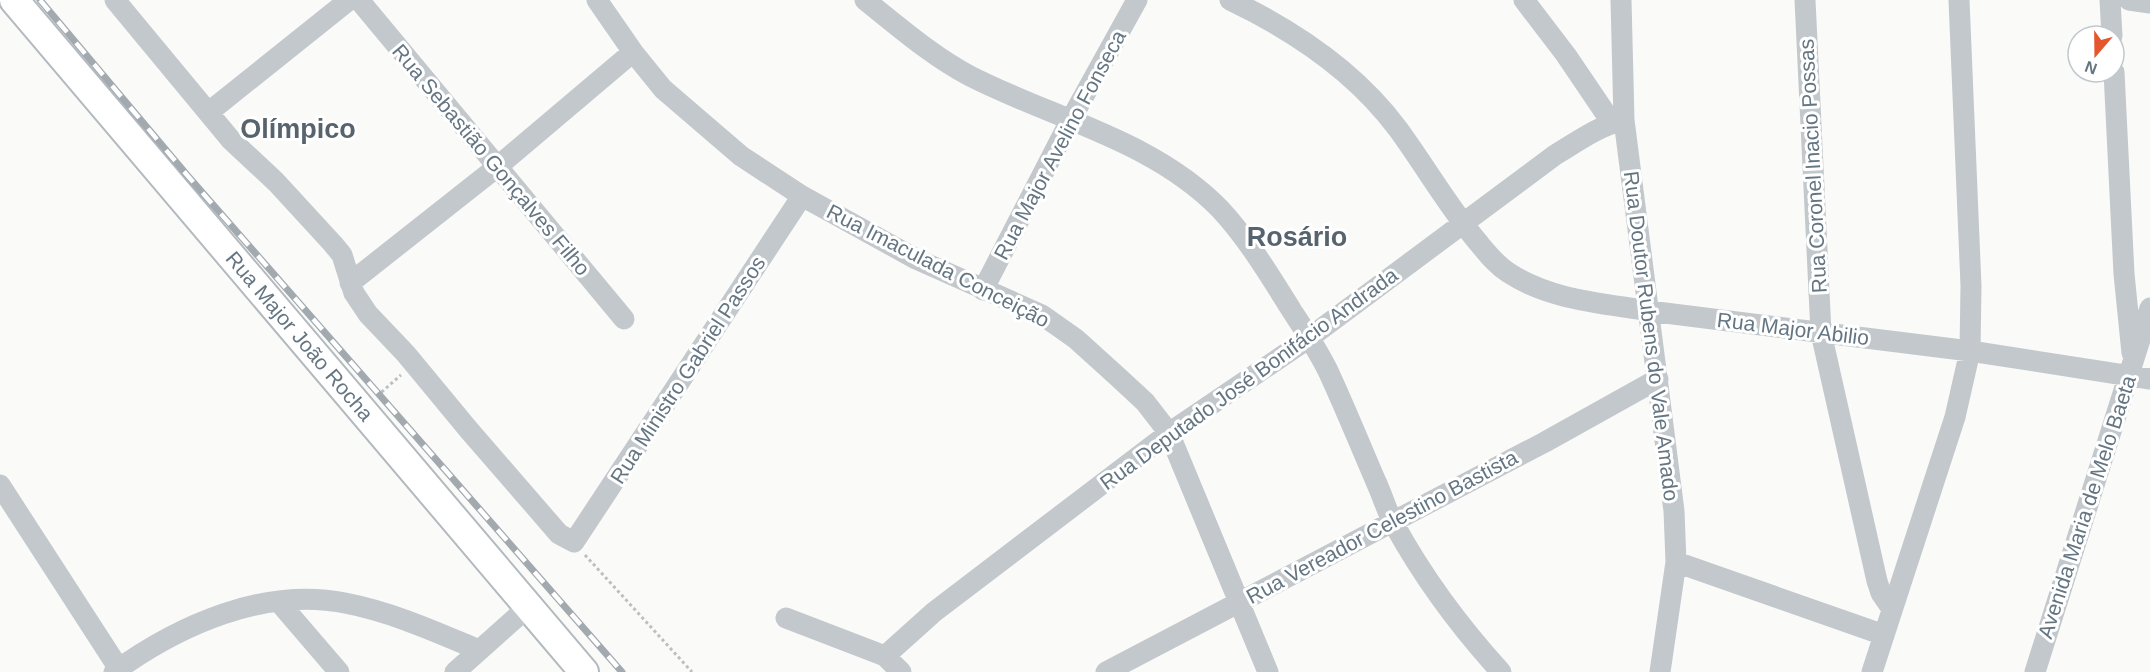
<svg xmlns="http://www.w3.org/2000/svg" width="2150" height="672" font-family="Helvetica,sans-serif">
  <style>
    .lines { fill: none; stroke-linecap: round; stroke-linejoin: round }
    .secondary-casing { stroke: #b3babf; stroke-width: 32 }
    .path { stroke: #bbbfc2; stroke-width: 3; stroke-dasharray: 3 3; stroke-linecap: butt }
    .street { stroke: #c3c8cc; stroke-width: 21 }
    .secondary { stroke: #fff; stroke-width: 28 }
    .rail-casing { stroke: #a2aab0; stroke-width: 7 }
    .rail { stroke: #fff; stroke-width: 4.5; stroke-dasharray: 14; stroke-linecap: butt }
    .labels { text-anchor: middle; stroke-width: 6; stroke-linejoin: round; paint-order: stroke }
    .street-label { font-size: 21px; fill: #657683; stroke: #fff }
    .district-label { font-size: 27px; font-weight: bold; fill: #57646e; stroke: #fff }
  </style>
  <rect width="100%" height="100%" fill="#fafaf8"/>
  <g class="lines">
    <g class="secondary-casing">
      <g id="secondary">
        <path id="s1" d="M14,0L584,672"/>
      </g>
    </g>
    <path class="path" d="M377,396L401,375
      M585,555L692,672"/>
    <path class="street" d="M115,0L231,140L276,182L333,244L342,255L354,293L368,314L406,354L468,429L559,534L574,542L802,196
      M359,0L624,319
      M597,0L633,52L663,89L741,156L802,196L916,259L1042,315L1076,339L1118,377L1145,402L1169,433L1268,672
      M865,0C899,27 932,56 970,76C1054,119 1153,140 1220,209C1248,239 1270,276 1292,311C1305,331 1319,352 1329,373C1346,410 1361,447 1377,484C1383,497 1387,512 1394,524C1423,577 1460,627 1501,672
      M1230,0C1295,31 1355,71 1398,129C1425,166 1448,206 1477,241C1487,253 1496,265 1509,273C1550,300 1602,303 1649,311L1970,351L2150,379
      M1524,0L1566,55L1612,123
      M1621,0L1624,120L1674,511L1676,562L1660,672
      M1805,0L1821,333L1877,581L1881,593L1892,609
      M2110,0L2112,36
      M2129,0L2150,3
      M2114,72L2124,274L2132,353
      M209,112L349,0
      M350,283L497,167L633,52
      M983,290L1070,121L1137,0
      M0,485L121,672
      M1676,562L1884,635
      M278,601L339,672
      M786,618L885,656L901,672
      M885,656L934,612L1169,433L1309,338L1555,155C1577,142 1598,126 1624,120
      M114,672C179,625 264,587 345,603C392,612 436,632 479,650
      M455,672L528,607
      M1106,672L1545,442L1658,379
      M1872,672L1955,417L1970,351L1971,286L1959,0
      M2035,672L2150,308"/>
    <use href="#secondary" class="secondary"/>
    <g class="rail-casing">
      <path id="rail" d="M40,0L187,175L622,672"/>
    </g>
    <use href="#rail" class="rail"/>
  </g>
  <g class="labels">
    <g class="street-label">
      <text transform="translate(1060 145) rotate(-62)" y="7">Rua Major Avelino Fonseca</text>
      <text transform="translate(491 160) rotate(50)" y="7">Rua Sebastião Gonçalves Filho</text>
      <text transform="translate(1813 166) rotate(-93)" y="7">Rua Coronel Inacio Possas</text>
      <text transform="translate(938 266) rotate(27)" y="7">Rua Imaculada Conceição</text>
      <text transform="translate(1793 329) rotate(7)" y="7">Rua Major Abilio</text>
      <text dy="7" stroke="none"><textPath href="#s1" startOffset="441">Rua Major João Rocha</textPath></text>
      <text transform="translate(1651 336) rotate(83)" y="7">Rua Doutor Rubens do Vale Amado</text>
      <text transform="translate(688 370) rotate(-57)" y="7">Rua Ministro Gabriel Passos</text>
      <text transform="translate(1249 379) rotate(-36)" y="7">Rua Deputado José Bonifácio Andrada</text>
      <text transform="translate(2087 507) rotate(-72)" y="7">Avenida Maria de Melo Baeta</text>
      <text transform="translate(1382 527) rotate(-28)" y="7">Rua Vereador Celestino Bastista</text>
    </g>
    <g class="district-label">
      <text x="298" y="138">Olímpico</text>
      <text x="1297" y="246">Rosário</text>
    </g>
  </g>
  <g transform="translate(2096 54) rotate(200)"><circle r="28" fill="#ffffff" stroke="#c1c8cd" stroke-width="1.5"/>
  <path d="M0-4.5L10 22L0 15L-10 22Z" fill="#e4572e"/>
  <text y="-9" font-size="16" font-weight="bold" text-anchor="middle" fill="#657683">N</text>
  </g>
</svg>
